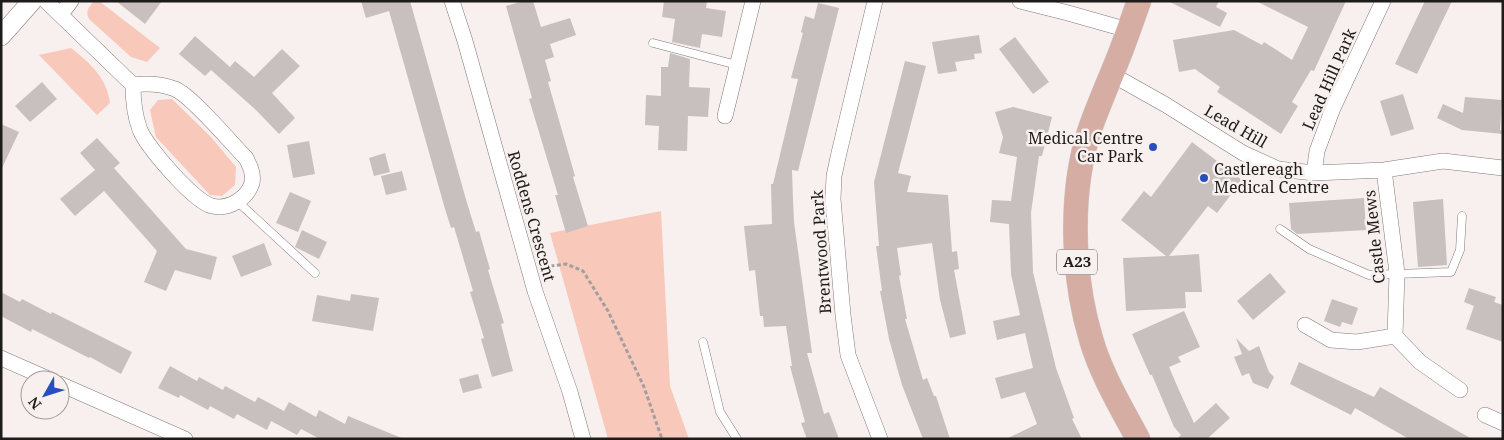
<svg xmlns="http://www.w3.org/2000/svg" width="1504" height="440" font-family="'Noto Serif',serif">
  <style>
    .green { fill: #f8c8ba }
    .building { fill: #c7c0be }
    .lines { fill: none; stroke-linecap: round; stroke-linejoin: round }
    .service-casing { stroke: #817a79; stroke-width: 9 }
    .minor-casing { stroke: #817a79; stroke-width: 16 }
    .tertiary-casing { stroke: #817a79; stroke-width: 20 }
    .primary-casing { stroke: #cecdcd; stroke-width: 25 }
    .path { stroke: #a49f9d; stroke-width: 3; stroke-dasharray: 4 2.5; stroke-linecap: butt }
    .service { stroke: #fff; stroke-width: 8 }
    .minor { stroke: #fff; stroke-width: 15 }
    .tertiary { stroke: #fff; stroke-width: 19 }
    .primary { stroke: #d6ada2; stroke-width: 24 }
    .poi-dot { fill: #284ebd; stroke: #f7f0ee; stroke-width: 2 }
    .labels { text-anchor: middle; stroke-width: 5; stroke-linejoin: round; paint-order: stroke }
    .shield { fill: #f7f0ee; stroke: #5f5c5a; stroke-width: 1 }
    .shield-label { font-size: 15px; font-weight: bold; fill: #1e1c1b }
    .street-label { font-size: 16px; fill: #1e1c1b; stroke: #f7f0ee }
    .poi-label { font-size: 16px; fill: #1e1c1b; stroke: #f7f0ee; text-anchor: end }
  </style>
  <rect width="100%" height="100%" fill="#f7f0ee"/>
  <path class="green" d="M94,1H99L160,48L147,62L131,57L89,19C85,11 89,7 94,1Z
    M71,48C90,63 107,78 110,103L97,115L39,55Z
    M172,99L211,137L236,167L235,185L222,196L210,195L156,137L150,110L158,100Z
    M661,211L670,386L689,439H608L550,233Z"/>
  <path class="building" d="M116,1H162L145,24Z
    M361,1H410L467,203L476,232L479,231L490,269L488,270L504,323L501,324L513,371L492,377L481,339L484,338L470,292L473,291L454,227L451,228L445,209L389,11L366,18Z
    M523,1H533L541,27L570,18L576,35L550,44L554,57L545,60L551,81L548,82L575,176L573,177L588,226L566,233L555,195H558L529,99L532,98L506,6Z
    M664,1H707L706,8L726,11L722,37L702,34L700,48L672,42L675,19L662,17Z
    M1168,1H1219L1216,7L1227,13L1220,27Z
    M1256,1H1346L1314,71L1311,70L1292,102L1298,106L1281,134L1217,92L1220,87L1195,69L1179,72L1173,40L1234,30L1262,45L1264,42L1292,60L1308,27Z
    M1425,1H1452L1417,74L1395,64Z
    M818,3L839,8L798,171L792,170L793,200L794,222L812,353H807L824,414L829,412L839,439H807L801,423L805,422L790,366H792L786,326L764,327L763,316H760L755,270L749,271L744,226L772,224L771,184H773L798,79L791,78L803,33L801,32L805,16L814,19Z
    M979,35L982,53L974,54L975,59L955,62L957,71L938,74L932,42Z
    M195,36L230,67L235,61L254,77L282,49L300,66L272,93L295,118L279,134L256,110L211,70L205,76L179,54Z
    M1015,37L1049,82L1033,94L999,49Z
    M670,53L690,59L689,87L710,88L708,117L688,116L687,151L658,150L659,126L645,125L646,95L661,96V67H668Z
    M905,61L926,66L898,173L911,176L907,192L948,195L952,252L957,251L959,269L954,270L966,334L950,338L940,300L932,243L897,248L901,275L899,276L907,319H905L923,380L927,378L934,396H936L950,439H923L902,385L889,339L880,291H882L876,246H879L874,182Z
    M42,82L57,99L30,122L15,106Z
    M1403,94L1414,129L1391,136L1380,101Z
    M1465,97L1502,100L1500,130L1503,131V134L1462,130L1437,118L1443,104L1463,113Z
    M1013,107L1052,117L1042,156H1039L1031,213L1033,272L1056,368L1074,418L1072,419L1082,439H1006L1037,424L1025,392L1001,399L995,378L1033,368L1025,333L997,340L993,321L1020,315L1011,274L1009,224L990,222L992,200L1011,201L1017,157L999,153L1003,137L995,112Z
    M1,124L19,132L1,170Z
    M97,138L120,163L114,168L186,249L217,257L211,280L175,270L166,291L144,282L157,251L104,191L75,216L60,199L95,170L80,153Z
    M309,141L315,174L293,178L287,145Z
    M1192,142L1242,180L1217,213L1208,206L1169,256L1199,254L1202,292H1185L1186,308L1126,311L1123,258L1166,256L1121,220L1144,191L1151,197Z
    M385,153L390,172L374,176L369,158Z
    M402,171L407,190L386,195L381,176Z
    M290,192L311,201L298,232L276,223Z
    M1364,198L1366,230L1297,234L1291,229L1289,203Z
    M1443,199L1447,265L1418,267L1413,202Z
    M302,230L327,242L319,259L295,247Z
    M264,243L272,265L241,277L232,256Z
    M1270,273L1286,292L1253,320L1237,301Z
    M1469,288L1496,297L1494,302L1503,305V342L1466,329L1474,306L1464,302Z
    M1,292L20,302L22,299L51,314L52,312L132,352L121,374L90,357L89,358L32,329L31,332L1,316Z
    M351,294L379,298L373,331L312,321L317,295L350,301Z
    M1332,299L1358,308L1352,325L1342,322L1340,327L1324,321Z
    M1184,311L1200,347L1178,357L1181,362L1169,367L1178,388L1194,423L1216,403L1230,418L1207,439H1177L1181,435L1174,427L1152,375H1150L1132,334Z
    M1236,338L1249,351L1259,346L1269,372L1274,377L1268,389L1253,383L1249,373L1242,376L1234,357L1242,354Z
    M1299,362L1374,397L1380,387L1472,439H1409L1355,408L1351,415L1290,384Z
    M170,366L197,381L199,377L223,390L225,386L255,402L258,397L284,411L289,402L316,417L319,410L345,424L348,416L404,439H320L301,429L297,435L271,421L267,430L237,414L234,419L210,406L208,410L180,395L179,398L158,388Z
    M478,374L482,388L463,393L459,379Z"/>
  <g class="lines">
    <g class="service-casing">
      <path id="service" d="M653,43L737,65
        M238,202L315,273
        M1280,229L1309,249L1369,275L1451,272L1460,250L1462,216
        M703,342L720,412L737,439"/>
    </g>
    <g class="minor-casing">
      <path id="minor" d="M46,1L133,85C133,101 134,114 140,130C147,147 194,202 212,206C228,210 247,199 252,183C254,174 250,166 246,158C231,143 192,96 175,89C161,84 148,83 133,85
        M452,1L465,41L535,291L570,392L583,439
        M875,1L839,153L834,176L833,199L843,315L848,355L880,439
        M1020,1L1068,13L1128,30
        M61,14L71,1
        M1111,74L1166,105L1243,153L1278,169L1314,173L1384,170L1443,161L1503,168
        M725,116L753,1
        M1384,170L1397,273L1395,336L1420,362L1460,390
        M1314,173L1317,151L1333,108L1383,1
        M1305,325L1331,340L1357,342L1395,336
        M1,358L51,380
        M60,384L185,439
        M1485,415L1503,423"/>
    </g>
    <g class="tertiary-casing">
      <path id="tertiary" d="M1,36L32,1"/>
    </g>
    <g class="primary-casing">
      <path id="primary" d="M1138,439C1121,407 1101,374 1091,339C1072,276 1069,192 1090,129C1099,103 1111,77 1121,51C1127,35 1133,18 1139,1"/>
    </g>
    <path class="path" d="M544,267L566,264L583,271L608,311L644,387L662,439"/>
    <use href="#service" class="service"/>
    <use href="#minor" class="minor"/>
    <use href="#tertiary" class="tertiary"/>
    <use href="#primary" class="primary"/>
  </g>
  <g class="poi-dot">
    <circle cx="1153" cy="147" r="5"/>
    <circle cx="1204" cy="178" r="5"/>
  </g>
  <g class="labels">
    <rect class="shield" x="1057" y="249.5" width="40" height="25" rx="4"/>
    <g class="shield-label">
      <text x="1077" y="267">A23</text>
    </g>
    <g class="street-label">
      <text transform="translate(1329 79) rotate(-66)" y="6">Lead Hill Park</text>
      <text transform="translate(1236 126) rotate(30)" y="6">Lead Hill</text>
      <text transform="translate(532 216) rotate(74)" y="6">Roddens Crescent</text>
      <text transform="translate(1374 237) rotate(-96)" y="6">Castle Mews</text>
      <text transform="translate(821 252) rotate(-94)" y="6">Brentwood Park</text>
    </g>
    <g class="poi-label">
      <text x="1143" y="144">Medical Centre<tspan x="1143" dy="18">Car Park</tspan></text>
      <text x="1214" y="175" text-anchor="start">Castlereagh<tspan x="1214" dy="18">Medical Centre</tspan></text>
    </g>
  </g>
  <rect width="1504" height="440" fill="none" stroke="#1e1c1b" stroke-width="5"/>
  <g transform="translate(45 395) rotate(231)"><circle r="24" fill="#f7f0ee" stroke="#a09b9a"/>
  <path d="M0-4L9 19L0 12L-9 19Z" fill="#284ebd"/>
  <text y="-8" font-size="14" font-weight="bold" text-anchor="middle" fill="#1e1c1b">N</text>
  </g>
</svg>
